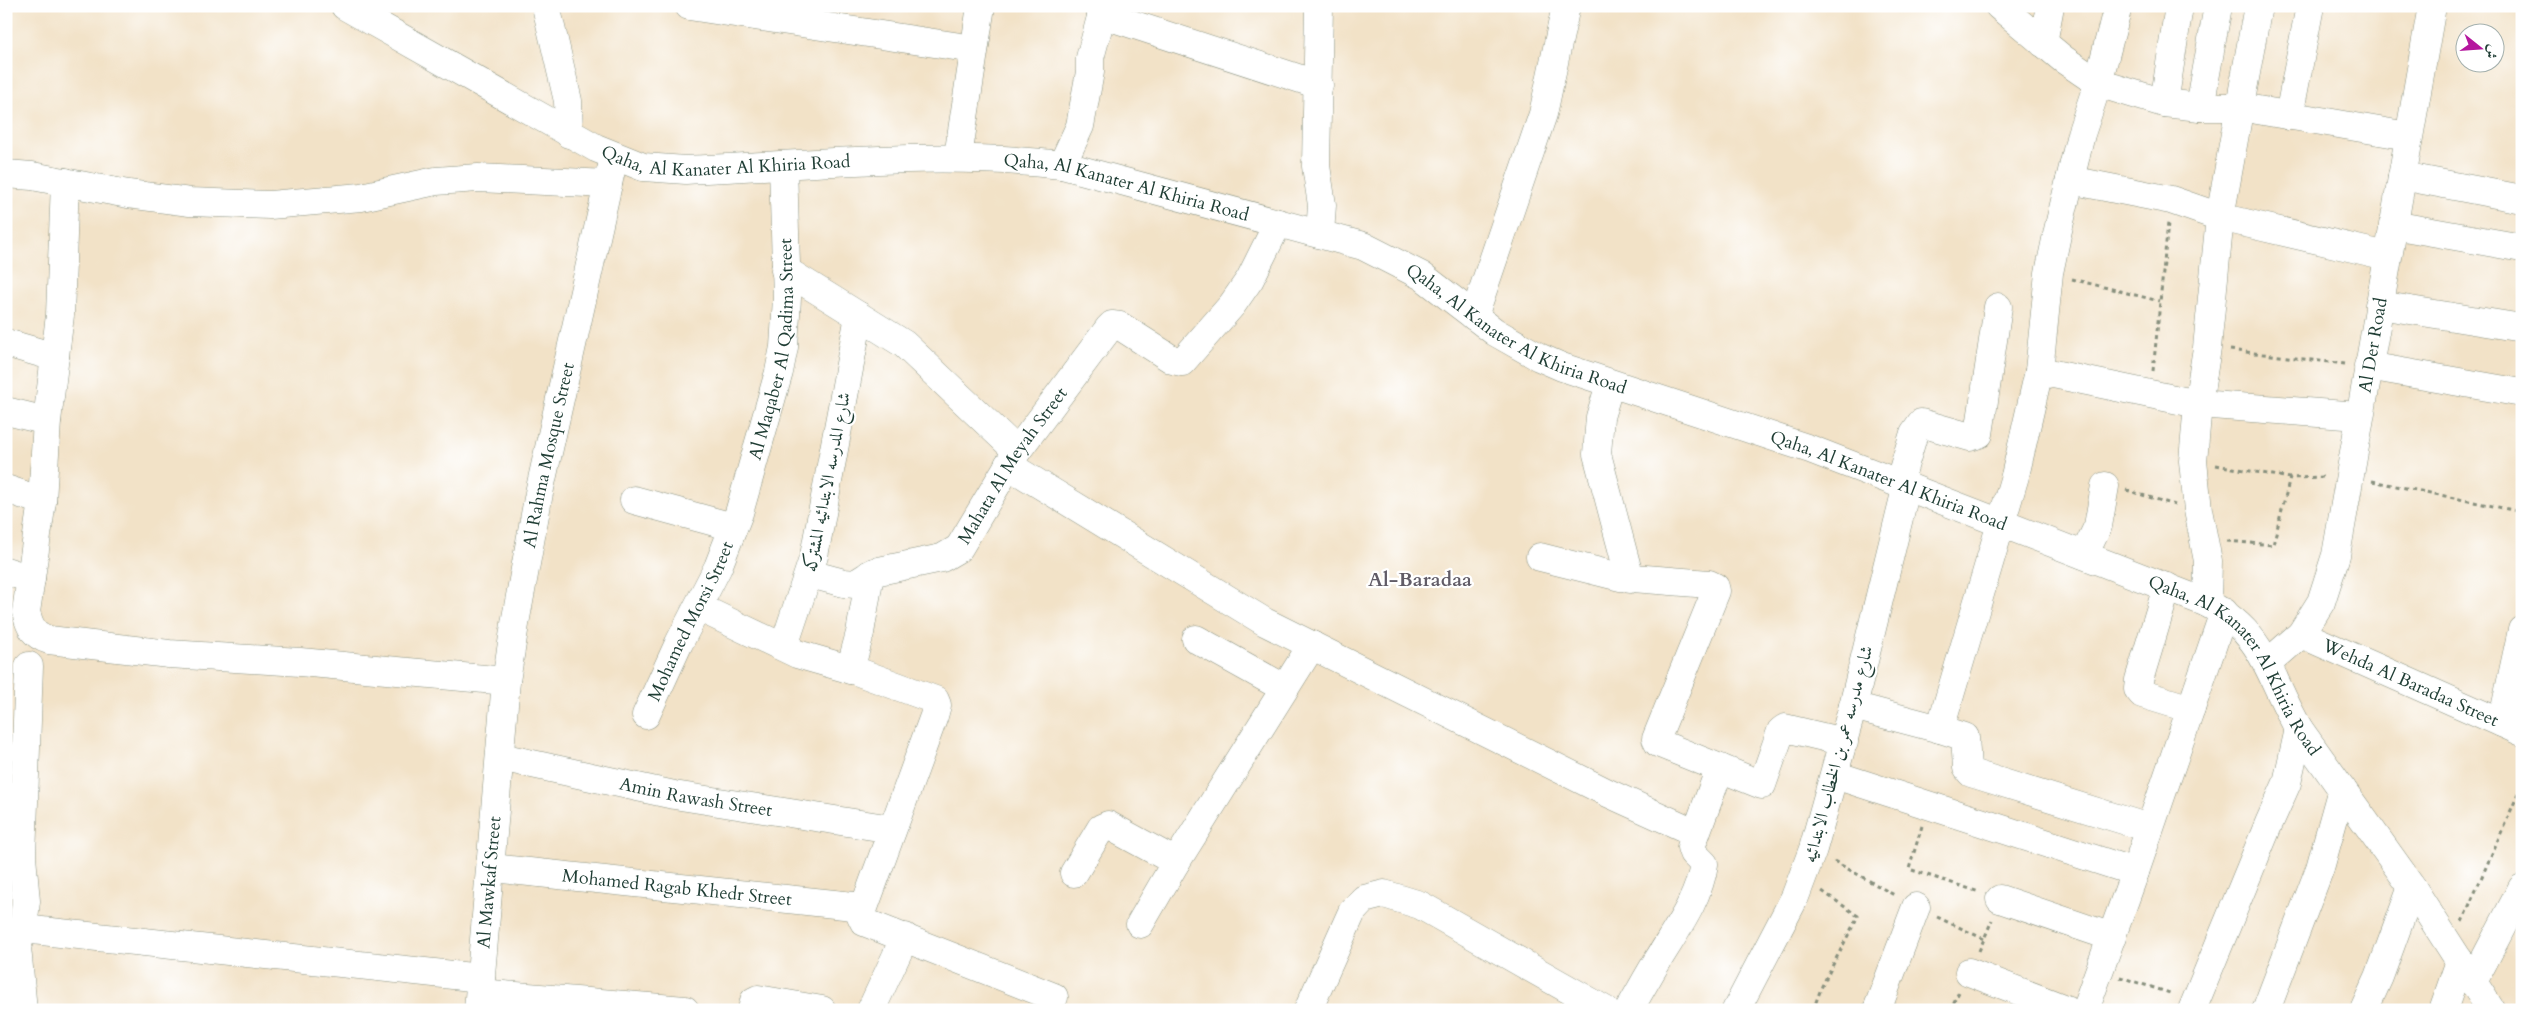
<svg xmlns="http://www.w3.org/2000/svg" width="2528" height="1016" font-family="Cardo,Amiri,serif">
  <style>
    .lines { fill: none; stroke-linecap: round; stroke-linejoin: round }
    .minor-casing { stroke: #88907e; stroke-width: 29 }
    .path { stroke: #88907e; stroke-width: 3; stroke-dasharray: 4 4; stroke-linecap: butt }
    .minor { stroke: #fff; stroke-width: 28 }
    .labels { text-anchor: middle; stroke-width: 4.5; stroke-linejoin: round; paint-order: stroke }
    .street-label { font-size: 18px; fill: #1f3d34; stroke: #fff }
    .quarter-label { font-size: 20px; font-weight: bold; fill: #615c67; stroke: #fff }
  </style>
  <rect width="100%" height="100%" fill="#fff"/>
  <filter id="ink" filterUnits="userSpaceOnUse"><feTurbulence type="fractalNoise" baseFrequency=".02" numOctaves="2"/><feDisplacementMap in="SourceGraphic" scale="10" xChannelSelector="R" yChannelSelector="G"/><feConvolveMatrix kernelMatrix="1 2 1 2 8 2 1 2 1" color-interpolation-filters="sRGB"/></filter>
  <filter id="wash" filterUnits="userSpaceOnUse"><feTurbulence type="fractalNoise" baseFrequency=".0096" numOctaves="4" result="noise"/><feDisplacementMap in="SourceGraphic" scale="20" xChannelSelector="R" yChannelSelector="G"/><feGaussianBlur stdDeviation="1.12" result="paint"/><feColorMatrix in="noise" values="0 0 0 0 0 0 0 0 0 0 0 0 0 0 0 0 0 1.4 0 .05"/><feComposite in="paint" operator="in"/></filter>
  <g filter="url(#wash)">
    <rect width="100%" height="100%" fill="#f2e2c7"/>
  </g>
  <g filter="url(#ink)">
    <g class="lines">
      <g class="minor-casing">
        <g id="minor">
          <path id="s1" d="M345,6L596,148L643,167L686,170C811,165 937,150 1062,165L1363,246L1422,276L1495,332L1539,357L1562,367L1810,449L2207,603C2268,636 2267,675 2299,729L2412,887L2491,1010"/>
          <path d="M546,6L568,101L569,134"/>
          <path d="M689,6L974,49"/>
          <path d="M1319,6L1316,166L1322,205L1320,234"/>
          <path d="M1999,6L2063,59L2098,83L2164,103L2200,107H2240L2408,136"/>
          <path d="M1101,14L1319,85"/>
          <path d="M2043,43L2050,6"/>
          <path d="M2164,103L2179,6"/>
          <path d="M2200,107L2218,6"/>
          <path d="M2289,116L2310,6"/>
          <path d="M958,157L981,6"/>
          <path d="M1062,165L1080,126L1090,72V58L1104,6"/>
          <path d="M6,174L32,176L128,194L190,202L270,205L361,197L436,181L478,178L608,184"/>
          <path d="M2402,176L2522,199"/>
          <path d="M2070,180L2171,200L2220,217L2387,256"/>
          <path d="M65,182L60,315L47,421L42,501L26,612C30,628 34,635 49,640L169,654L300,662L506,681"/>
          <path d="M2393,225L2522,248"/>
          <path d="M785,270L904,344L1017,451"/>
          <path d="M2379,305L2522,328"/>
          <path d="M1474,316L1543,114L1566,6"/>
          <path d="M6,343L55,357"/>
          <path d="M2368,366L2522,393"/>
          <path d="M2039,371L2198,404L2359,416"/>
          <path d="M1610,384L1600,417L1597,454L1630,579"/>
          <path d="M6,411L47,421"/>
          <path d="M1008,465L1265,622L1608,793L1696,833"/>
          <path d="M1899,483L1914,433L1921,423L1970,437L1979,434L1998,307"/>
          <path d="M6,489L42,501"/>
          <path d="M634,500L733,527"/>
          <path d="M2084,555L2098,526L2105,486"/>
          <path d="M1540,557L1620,577L1709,584L1715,587L1716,591L1656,739L1658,743L1762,785L1781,731L1785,728L1844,742"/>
          <path d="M6,571L31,579"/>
          <path id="s2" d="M810,574L844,583L855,584L874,572L942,558L959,548L1017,451L1109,328L1112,325L1120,326L1173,360L1182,362L1232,305L1250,279L1278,223"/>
          <path d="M2167,587L2139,680L2138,689L2142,694L2191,709"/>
          <path d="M2207,603L2208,561L2198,510L2193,461L2198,404L2207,348L2220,217L2258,6"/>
          <path d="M698,607L797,654L856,671L935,700L937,705L934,716L861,916L864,922L1054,997"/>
          <path id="s3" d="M2301,634L2522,732"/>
          <path d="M1196,639L1284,688"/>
          <path d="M784,646L814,556L859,316"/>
          <path id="s4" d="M2268,663L2301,634L2321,602L2336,555L2432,6"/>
          <path d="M850,670L860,633L870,574"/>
          <path d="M1853,706L1940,729L2015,476L2039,371L2049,273L2058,230L2081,134L2098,83L2118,6"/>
          <path id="s5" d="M646,715L679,643L718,567L739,513L779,372L784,347L787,298L783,166"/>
          <path d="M2502,723L2522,630"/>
          <path d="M1940,729L1965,737L1967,768L1971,773L2149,828"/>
          <path id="s6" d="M500,757L674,795L892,829"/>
          <path d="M1835,775L2135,872"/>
          <path id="s7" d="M492,868L863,907"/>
          <path d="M1074,873L1101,828L1108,825L1176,862"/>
          <path d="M2000,899L2112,937"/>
          <path d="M1140,924L1176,862L1312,645"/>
          <path d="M23,929L481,978"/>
          <path d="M1969,972L2068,1010"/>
          <path d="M2473,982L2522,888"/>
          <path d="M480,993L685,1010"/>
          <path d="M23,1010L17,947L23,929L26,901L22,857L29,666"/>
          <path id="s8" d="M478,1010L506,681L516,618L539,493L614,157"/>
          <path d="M752,1010L754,1001L758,999L822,1010"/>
          <path d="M871,1010L905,937"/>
          <path d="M1308,1010L1352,912L1364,899L1384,894L1420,905L1605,1010"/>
          <path d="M1629,1010C1639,993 1648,976 1658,960C1676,930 1699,899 1704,864L1693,853L1691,847L1720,768"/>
          <path d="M1736,1010L1795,897L1813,849L1853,706L1907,485"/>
          <path d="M1877,1010L1916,907"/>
          <path d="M2085,1010L2135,872L2224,612"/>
          <path d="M2192,1010L2269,823L2287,783L2299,729"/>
          <path d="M2266,1010L2320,868L2342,789"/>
          <path d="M2364,1010L2379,977L2412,887"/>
          <path d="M2443,1010L2460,961"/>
        </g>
      </g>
      <path class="path" d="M2072,279L2159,301
        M2230,350L2345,364
        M2153,371L2168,223
        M2216,465L2290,478L2326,477
        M2372,481L2522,512
        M2126,490L2175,505
        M2227,541L2273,545L2290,478
        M1922,826L1909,869L1979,892
        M1834,861L1896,896
        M1937,917L1984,939
        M2462,922L2522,785
        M1979,951L1992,920
        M2120,977L2173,994
        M1813,1010L1822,986L1858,916L1822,891
        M1950,1010L1959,992"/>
      <use href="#minor" class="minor"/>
    </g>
  </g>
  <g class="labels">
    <g class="street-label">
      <text dy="6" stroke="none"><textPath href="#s1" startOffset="421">Qaha, Al Kanater Al Khiria Road</textPath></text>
      <text dy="6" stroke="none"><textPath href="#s1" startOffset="826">Qaha, Al Kanater Al Khiria Road</textPath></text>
      <text dy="6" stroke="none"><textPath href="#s1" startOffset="1246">Qaha, Al Kanater Al Khiria Road</textPath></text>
      <text dy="6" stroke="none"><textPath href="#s4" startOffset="344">Al Der Road</textPath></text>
      <text dy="6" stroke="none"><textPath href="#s5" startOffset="391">Al Maqaber Al Qadima Street</textPath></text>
      <text dy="6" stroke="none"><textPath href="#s8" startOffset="560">Al Rahma Mosque Street</textPath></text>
      <text dy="6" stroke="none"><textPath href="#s2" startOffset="256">Mahata Al Meyah Street</textPath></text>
      <text dy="6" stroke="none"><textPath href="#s1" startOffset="1650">Qaha, Al Kanater Al Khiria Road</textPath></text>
      <text transform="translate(827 482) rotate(-79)" y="6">شارع المدرسه الابتدائيه المشتركه</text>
      <text dy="6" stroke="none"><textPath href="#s5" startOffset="104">Mohamed Morsi Street</textPath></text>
      <text dy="6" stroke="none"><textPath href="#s1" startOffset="2055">Qaha, Al Kanater Al Khiria Road</textPath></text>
      <text dy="6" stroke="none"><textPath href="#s3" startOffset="120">Wehda Al Baradaa Street</textPath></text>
      <text transform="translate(1838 754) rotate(-75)" y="6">شارع مدرسه عمر بن الخطاب الابتدائيه</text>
      <text dy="6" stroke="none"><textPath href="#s6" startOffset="200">Amin Rawash Street</textPath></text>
      <text dy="6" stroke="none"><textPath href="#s8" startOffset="128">Al Mawkaf Street</textPath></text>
      <text dy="6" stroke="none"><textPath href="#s7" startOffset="186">Mohamed Ragab Khedr Street</textPath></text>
    </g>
    <g class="quarter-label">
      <text x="1420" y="586">Al-Baradaa</text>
    </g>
  </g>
  <rect width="2528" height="1016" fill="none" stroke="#fff" stroke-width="25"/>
  <g transform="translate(2480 48) rotate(107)"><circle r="24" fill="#ffffff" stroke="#a5b1ae"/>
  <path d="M0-4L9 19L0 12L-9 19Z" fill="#b5179e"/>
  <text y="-8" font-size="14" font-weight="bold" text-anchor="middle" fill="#1f3d34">ش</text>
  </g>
</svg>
